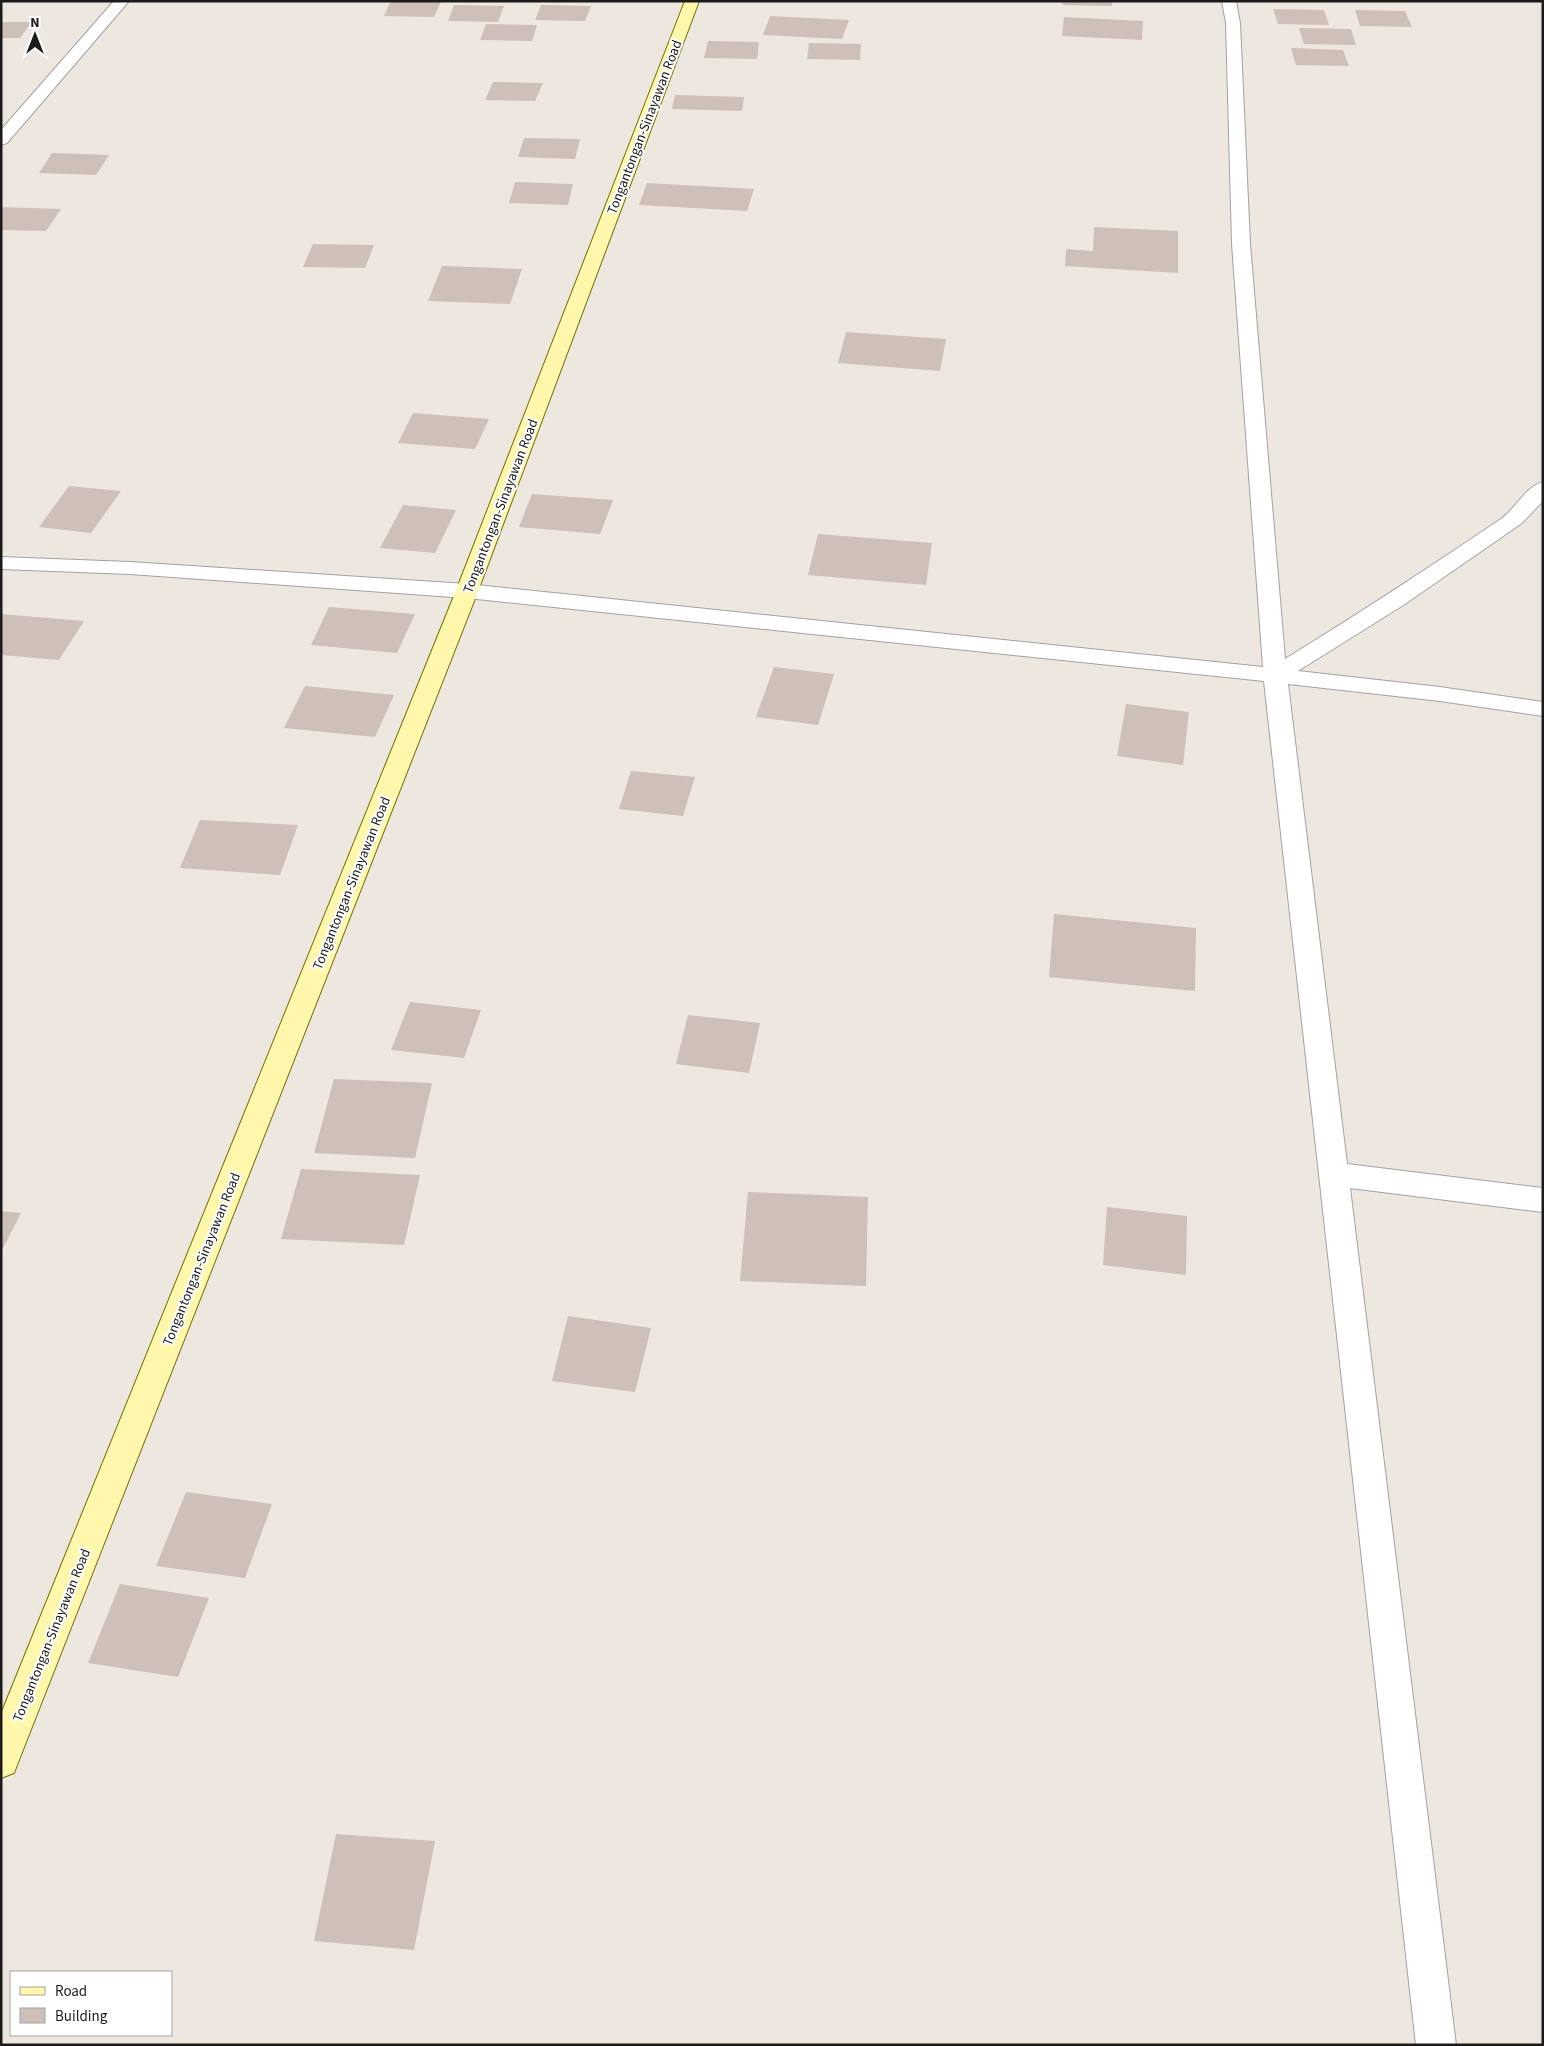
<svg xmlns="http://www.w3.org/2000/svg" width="1544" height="2046" font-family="'Source Sans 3',sans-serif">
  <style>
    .building { fill: #cebfb8 }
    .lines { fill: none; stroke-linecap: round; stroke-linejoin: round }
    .minor-casing { stroke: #a2a2a2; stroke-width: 2 }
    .secondary-casing { stroke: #747100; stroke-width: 2 }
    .minor { fill: #fff; fill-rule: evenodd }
    .secondary { fill: #fff8ac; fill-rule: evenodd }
    .labels { text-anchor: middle; stroke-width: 4; stroke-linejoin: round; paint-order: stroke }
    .street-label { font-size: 14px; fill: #1b1b1b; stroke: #fff }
  </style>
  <rect width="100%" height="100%" fill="#eee7df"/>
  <path class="building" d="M391,1H419L441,2L434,17L384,16Z
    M1062,1H1112V6L1063,5Z
    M454,5L504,6L498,22L448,21Z
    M541,5L591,6L585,21L535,20Z
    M1273,9L1324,10L1329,25L1278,24Z
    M1355,10L1405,11L1412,27L1360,26Z
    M770,16L849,20L842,39L763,35Z
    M1064,17L1143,21L1142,40L1062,36Z
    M1,22H32L20,38H1Z
    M486,24L537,25L532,41L480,40Z
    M1299,28L1351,29L1356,45L1304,44Z
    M708,41L759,42L757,59L704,58Z
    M809,43L861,44L860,60L807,59Z
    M1291,48L1343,50L1349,66L1296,65Z
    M493,82L543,83L535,101L485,100Z
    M675,95L744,97L742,111L672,109Z
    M524,138L580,139L575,159L518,157Z
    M52,153L109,155L96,175L39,173Z
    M515,182L573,184L568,205L509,203Z
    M647,183L754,189L747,211L639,205Z
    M1,207L61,209L46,231L1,230Z
    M1094,227L1178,231V273L1065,266L1066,249L1093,251Z
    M313,244L374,245L365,268L303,267Z
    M442,266L522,269L510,304L428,301Z
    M846,332L946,339L940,371L838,363Z
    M413,413L489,419L475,449L398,443Z
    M69,486L121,491L91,533L39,527Z
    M532,494L613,500L600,534L519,527Z
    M403,505L456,510L435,553L380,548Z
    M818,534L932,543L926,585L808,575Z
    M329,607L415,614L397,653L311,645Z
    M1,614L84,621L59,660L1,655Z
    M774,667L834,674L818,725L756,717Z
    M305,686L394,695L375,737L284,728Z
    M1126,704L1189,712L1183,765L1117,756Z
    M631,771L695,777L683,816L619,809Z
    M200,820L298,825L280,875L180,868Z
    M1054,914L1196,928L1195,991L1049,977Z
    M410,1002L481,1010L464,1058L391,1050Z
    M688,1015L760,1023L749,1073L676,1064Z
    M334,1079L432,1083L415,1158L314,1153Z
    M301,1169L420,1175L404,1245L281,1239Z
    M748,1192L868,1197L866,1286L740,1281Z
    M1107,1207L1187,1216L1186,1275L1103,1265Z
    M1,1211L21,1213L1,1252Z
    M568,1316L651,1328L635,1392L552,1381Z
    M186,1492L272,1504L245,1578L156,1566Z
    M120,1584L209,1598L178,1677L88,1663Z
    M336,1834L435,1841L414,1950L314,1941Z"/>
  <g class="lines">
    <g class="minor-casing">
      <path id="minor" d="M114,1H129L7,143L1,145V130Z
        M1222,1H1236L1240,23L1250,244L1285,659C1358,614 1430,567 1501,519C1515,509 1526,486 1543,482V501L1522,523L1405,604L1298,671L1440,687L1543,702V716L1440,701L1288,684L1347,1164L1543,1188V1212L1350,1188L1456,2045H1416L1264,681L467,598L130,574L1,569V557L130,562L467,584L1263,667L1232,244L1226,23Z"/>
    </g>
    <g class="secondary-casing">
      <path id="secondary" d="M685,1H699L478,591L19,1760L14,1773L1,1778V1714L456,591Z"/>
    </g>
    <use href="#minor" class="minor"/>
    <use href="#secondary" class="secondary"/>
  </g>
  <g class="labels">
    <g class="street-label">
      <text transform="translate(644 127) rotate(-69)" y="5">Tongantongan-Sinayawan Road</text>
      <text transform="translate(500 506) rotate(-69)" y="5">Tongantongan-Sinayawan Road</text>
      <text transform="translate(351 883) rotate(-68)" y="5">Tongantongan-Sinayawan Road</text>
      <text transform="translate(201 1259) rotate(-68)" y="5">Tongantongan-Sinayawan Road</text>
      <text transform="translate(51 1635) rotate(-68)" y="5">Tongantongan-Sinayawan Road</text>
    </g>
  </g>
  <rect width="1544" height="2046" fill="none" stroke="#1b1b1b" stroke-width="5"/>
  <rect x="10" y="1971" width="162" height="65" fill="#ffffff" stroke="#a4a4a4"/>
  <rect x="20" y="1987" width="25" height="8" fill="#fff8ac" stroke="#a4a4a4"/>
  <text x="55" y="1996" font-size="15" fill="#1b1b1b">Road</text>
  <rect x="20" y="2008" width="25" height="15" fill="#cebfb8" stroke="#a4a4a4"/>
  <text x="55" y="2021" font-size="15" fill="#1b1b1b">Building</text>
  <g transform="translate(35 35)" stroke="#ffffff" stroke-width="4" paint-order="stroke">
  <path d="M0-4L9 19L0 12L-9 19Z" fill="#1b1b1b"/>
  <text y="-8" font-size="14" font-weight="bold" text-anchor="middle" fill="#1b1b1b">N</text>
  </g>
</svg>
